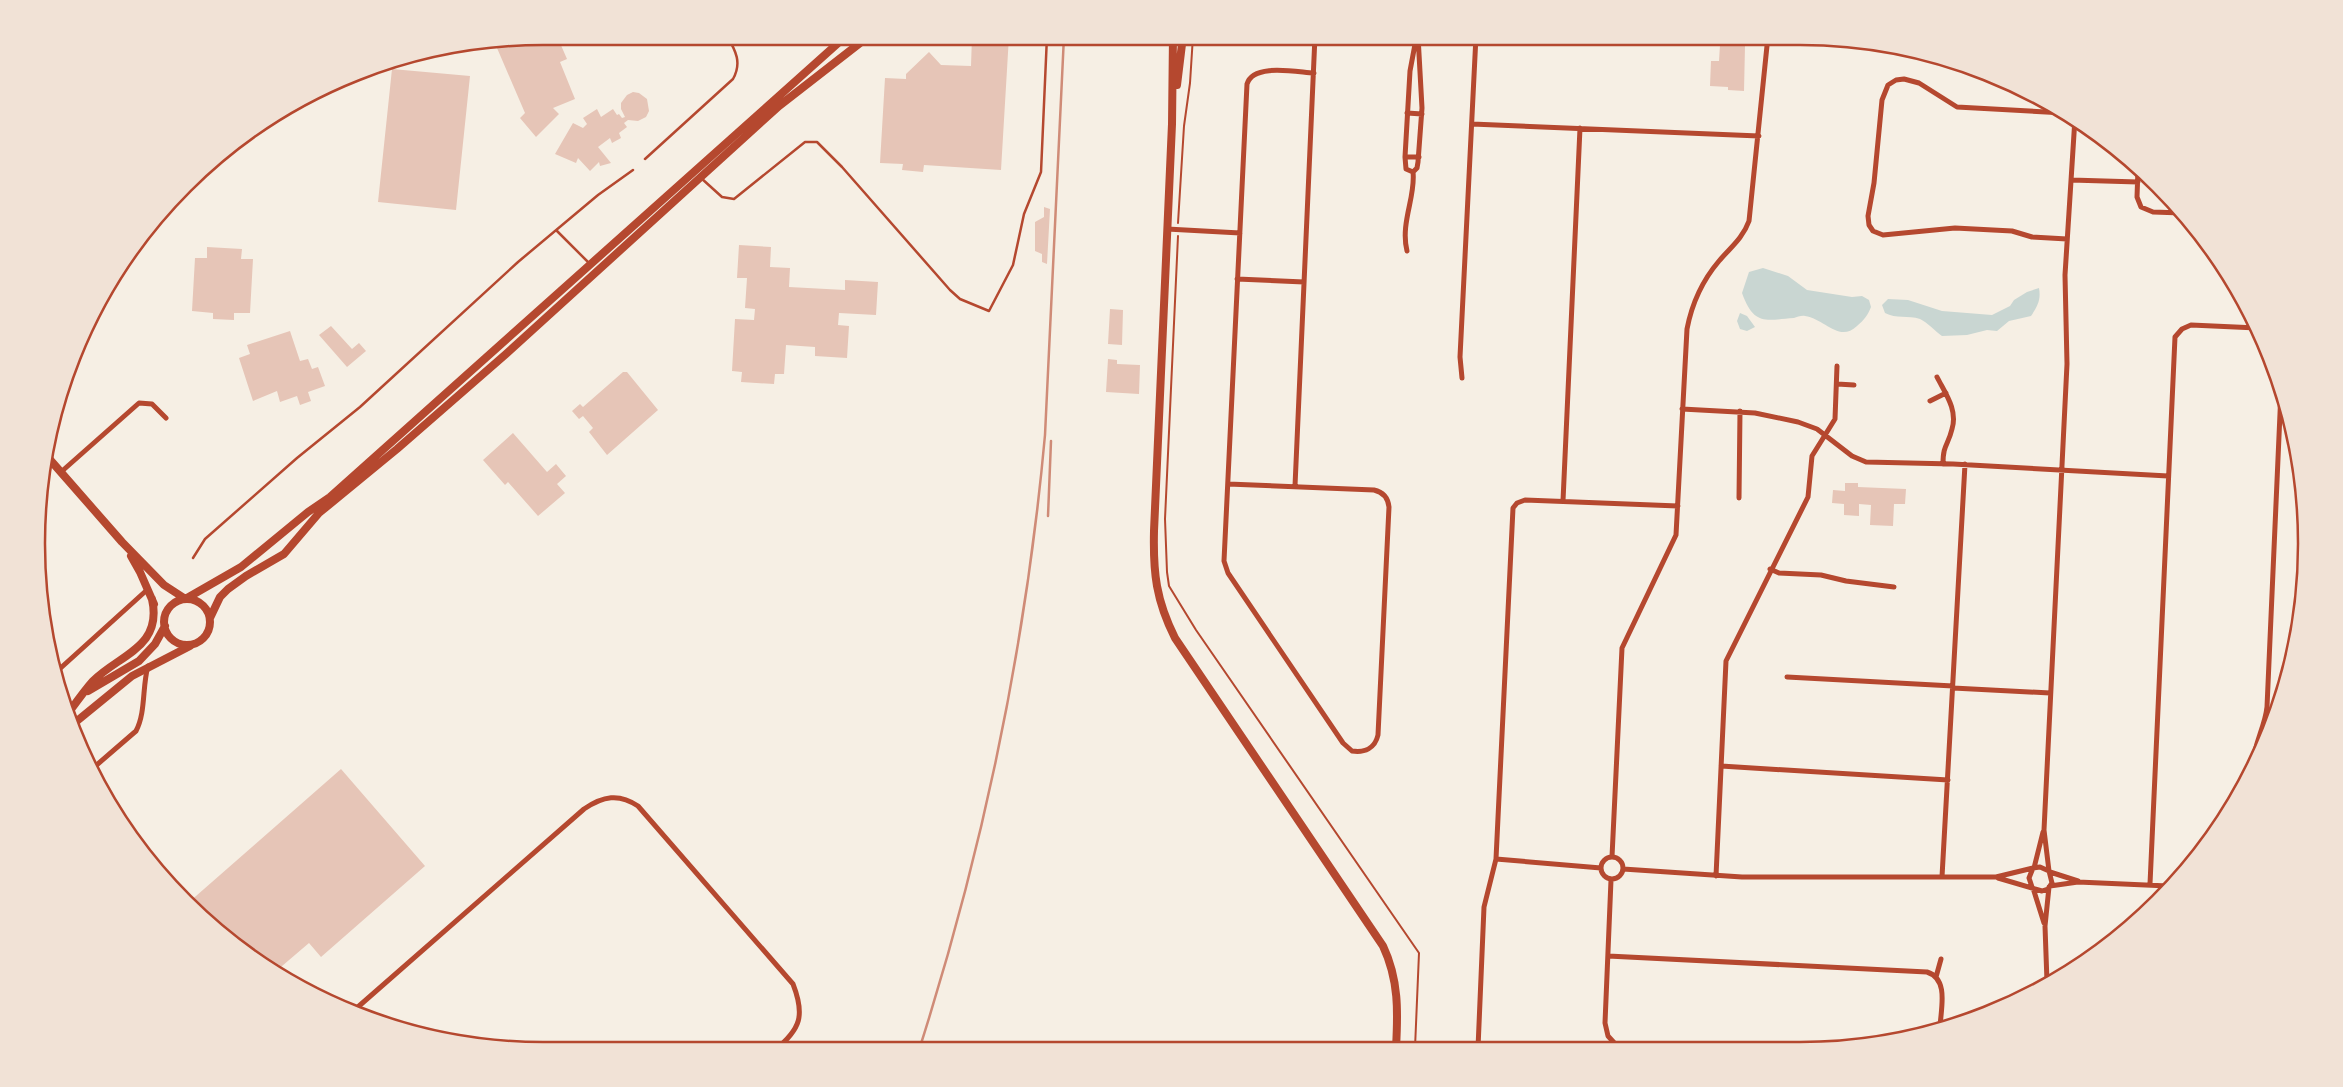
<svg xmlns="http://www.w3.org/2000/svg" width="2343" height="1087" font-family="Signika,sans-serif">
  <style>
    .water { fill: #c9d6d2 }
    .building { fill: #e6c5b7 }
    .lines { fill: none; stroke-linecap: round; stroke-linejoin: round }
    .path { stroke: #b5482f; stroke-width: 2 }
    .service { stroke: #b5482f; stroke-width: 2.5 }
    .minor { stroke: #b5482f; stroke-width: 5 }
    .secondary { stroke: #b5482f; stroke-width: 8 }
    .rail { stroke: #cf8b77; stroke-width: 2.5 }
    .rim { fill: none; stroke: #b5482f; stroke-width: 2.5 }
  </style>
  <rect width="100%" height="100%" fill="#f6efe4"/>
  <path class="water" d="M1763,268L1788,276L1807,290L1852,297L1862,296L1869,300L1871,307C1868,315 1864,320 1857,326C1839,343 1825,319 1805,316C1802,315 1797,317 1794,318C1765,320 1754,326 1742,293L1749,272Z
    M2039,288C2041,299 2038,306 2031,316L2009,321L1997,331L1987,330L1967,335L1942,336C1935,331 1927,322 1920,319C1908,315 1896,319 1885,313L1882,305L1888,299L1908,300L1942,311L1992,315L2010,306L2014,300L2027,292Z
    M1740,313L1747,316L1755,327L1747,331L1740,329L1737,321Z"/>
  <path class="building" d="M544,36H557L567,59L560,62L575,99L553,108L559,114L536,137L520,118L525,113L494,41Z
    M972,36H1009L1001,170L924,165L923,172L902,170L903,164L880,163L885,78L906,79V74L929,52L941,65L971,66Z
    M1720,45L1745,46L1744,91L1728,90V87L1710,86L1711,61H1719Z
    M392,69L470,76L456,210L378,202Z
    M633,92L639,93L647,99L649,111L646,117L638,121L628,120L624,123L627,127L619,133L621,138L612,143L610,138L598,147L611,163L600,166L599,162L590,171L578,158L576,163L555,154L573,123L583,128L587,124L583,118L597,109L601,117L613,109L617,115L619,114L622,118L625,117L621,109V103L627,95Z
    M1044,207L1050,209L1047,264L1042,262V254L1035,251V222L1044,217Z
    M739,245L771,247L770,267L790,268L789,287L845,290V280L878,282L876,315L839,313L838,325L849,326L847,358L815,356V347L786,345L784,374H775L774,384L741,382L742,372L732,371L735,319L754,320L755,309L745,308L747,278H737Z
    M207,247L242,249L241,259H253L250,313H234V320L213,319V313L192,311L195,258H207Z
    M1110,309L1123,310L1122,345L1108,344Z
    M331,326L352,349L359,343L366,351L347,367L319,335Z
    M290,331L300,361L308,359L312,369L318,367L325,386L308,392L311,401L300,405L297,396L280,402L277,391L253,401L239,358L250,354L247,345Z
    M1108,359L1117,360V364L1140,365L1139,394L1106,392Z
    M623,372H627L658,410L607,455L589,432L593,428L583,416L579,419L572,411L580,404L583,407Z
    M513,433L547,472L556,464L566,476L557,484L565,493L538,516L508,482L505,485L483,460Z
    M1845,483H1858V487L1906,489L1905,504H1894L1893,526L1870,525L1871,505L1859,504V516L1844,515V504L1832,503L1833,490L1845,491Z
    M341,769L425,866L321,957L309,943L275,972L209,925L188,903Z"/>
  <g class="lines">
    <path class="path" d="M1178,223L1184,126L1190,83L1193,36
      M1178,236L1165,519L1167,572L1169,586L1196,630L1419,953L1415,1048"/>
    <path class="service" d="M645,159L733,79C742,63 736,51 727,36
      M701,178L722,197L734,199L805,142H817L842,167L950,290L960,299L989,311L1013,265L1024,214L1041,172L1047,36
      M557,231L589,263
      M193,558L205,539L297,458L360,407L518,262L598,195L633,170"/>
    <path class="minor" d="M1407,113L1422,114
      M2064,113L1957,107L1919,83L1904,79L1896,80L1888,85L1882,100L1874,183L1868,216L1869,225L1873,231L1883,235L1955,228L2012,231L2032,237L2067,239
      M1472,124L1759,136
      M1405,157H1419
      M2138,169L2137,197L2141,207L2153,212L2182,213
      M1413,172L1406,169L1405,157L1410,71L1416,39
      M2071,180L2138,182
      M1167,229L1240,233
      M1407,251C1400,223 1416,196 1413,172L1417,168L1418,162L1422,108L1418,36
      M1237,279L1304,282
      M1937,377C1945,393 1958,410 1952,429C1948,446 1943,444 1943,464
      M1462,378L1460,357L1476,36
      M1837,384L1854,385
      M1930,401L1946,393
      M1682,409L1755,413L1798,422L1817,429L1852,456L1866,462L1953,464L2168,476
      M61,472L139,403L152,404L166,418
      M1228,484L1374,490C1383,492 1388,498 1389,507L1378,735C1375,748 1365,753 1352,751L1343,743L1228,573L1224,561L1247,84C1253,63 1296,72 1314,73
      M1295,486L1315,36
      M1739,498L1740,411
      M1563,501L1580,128
      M1770,569L1779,573L1821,575L1846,581L1894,587
      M54,674L148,589
      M1787,677L1953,686
      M1953,688L2050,693
      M2253,764C2254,743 2265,727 2267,707L2281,391
      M1721,766L1948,780
      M92,769L136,731C146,712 142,687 148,666
      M1601 868a11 11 0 1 1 22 0a11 11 0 1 1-22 0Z
      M1612,857L1622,648L1676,535L1687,329C1692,303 1702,281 1719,261C1730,248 1743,238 1749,221L1768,36
      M1496,859L1601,868
      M2034,868L2043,832
      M1623,869L1742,877H1996L2033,868
      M2049,871L2044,830L2067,364L2065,275L2075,118
      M2050,872L2078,881
      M1716,876L1726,661L1808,497L1812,456L1835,419L1837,366
      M1942,877L1965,464
      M1998,878L2042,891L2048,889L2052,883L2049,871L2040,867L2033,868L2029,878L2032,887
      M1611,880L1605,1023L1608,1036L1618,1047
      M2150,884L2175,337L2182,329L2191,325L2257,328
      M2050,886L2078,882L2168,886
      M2033,888L2044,923
      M1608,956L1927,972C1949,979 1941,1008 1940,1027
      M1936,977L1941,959
      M2047,982L2045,926L2049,887
      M351,1013L584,809C603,796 619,793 638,806L793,984C805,1015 801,1029 775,1050
      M1478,1048L1484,907L1496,859L1513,508L1517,503L1525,500L1678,506"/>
    <path class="secondary" d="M1173,36L1172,124L1154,531C1153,573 1156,600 1175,638L1383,946C1399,980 1398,1012 1396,1048
      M1177,85L1183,36
      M45,454L122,542L164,585L184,598
      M131,556L140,572L154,604
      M187,598L241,567L308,512L330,497L846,36
      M164 622a23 23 0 1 1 46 0a23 23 0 1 1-46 0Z
      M210,618L220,597L228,589L246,576L284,554L319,513L397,449L506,354L779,106L869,36
      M88,691L139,661L155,644L165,626
      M67,715C75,704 84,691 93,681C118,655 163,648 152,599
      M72,725L132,676L190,646"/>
    <path class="rail" d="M1048,516L1051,441
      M919,1050C983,850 1026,645 1045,435L1064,36"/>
  </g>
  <path d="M0 0H2343V1087H0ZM543 45H1800A498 498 0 0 1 2298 543V544A498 498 0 0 1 1800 1042H543A498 498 0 0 1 45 544V543A498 498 0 0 1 543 45Z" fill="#f1e2d6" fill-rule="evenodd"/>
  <path class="rim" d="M543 45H1800A498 498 0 0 1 2298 543V544A498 498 0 0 1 1800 1042H543A498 498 0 0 1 45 544V543A498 498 0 0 1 543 45Z"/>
</svg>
